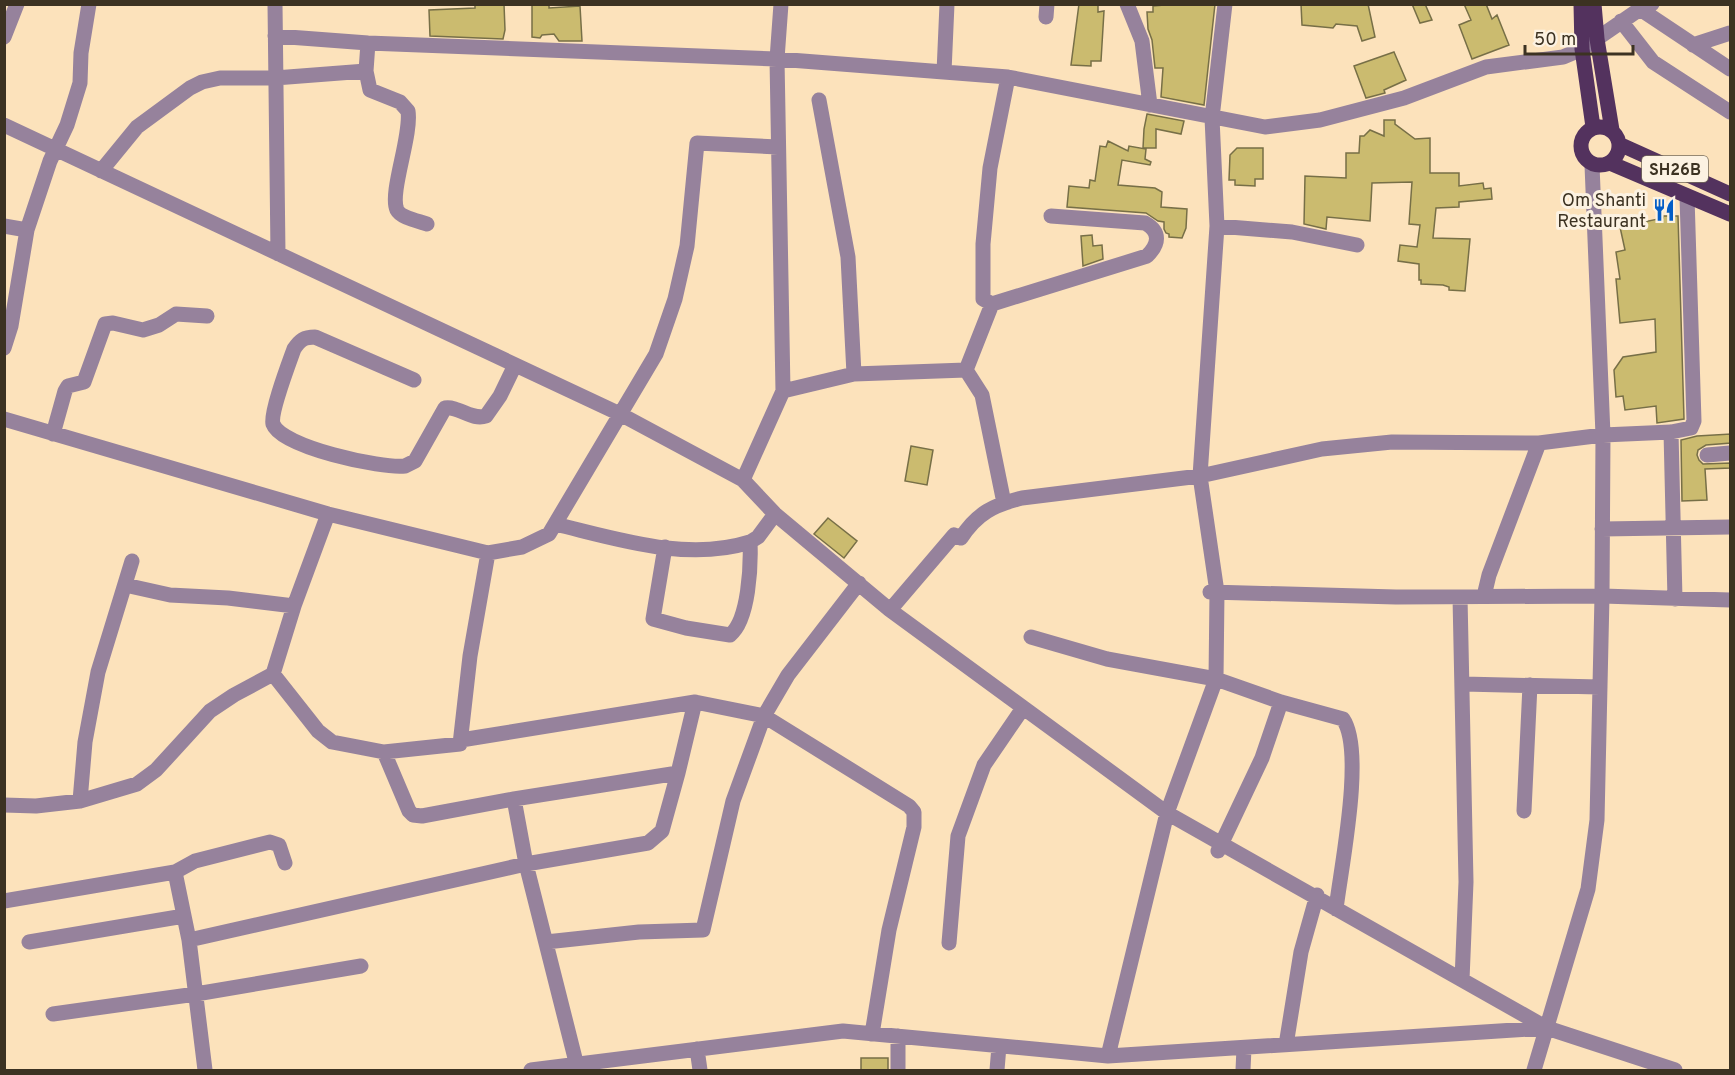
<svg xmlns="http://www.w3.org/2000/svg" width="1735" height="1075" font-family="Overpass,sans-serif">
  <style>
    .building { fill: #cbbb6f; stroke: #776f47; stroke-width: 1.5 }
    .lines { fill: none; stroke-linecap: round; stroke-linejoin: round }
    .minor { stroke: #96829c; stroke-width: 15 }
    .major { stroke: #53325e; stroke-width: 15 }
    .labels { text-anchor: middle; stroke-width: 6; stroke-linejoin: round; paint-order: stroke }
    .shield { fill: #fcf2e2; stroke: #766c5c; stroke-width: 1.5 }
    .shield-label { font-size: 16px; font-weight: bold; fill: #3c3222 }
    .poi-label { font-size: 18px; fill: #3c3222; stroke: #fcf2e2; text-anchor: end }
  </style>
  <rect width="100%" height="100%" fill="#fce2bb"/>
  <path class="building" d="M475,4H504L505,30L503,39L430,36L429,10L475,8Z
    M532,4H549V8L580,6L582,41H559L554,34L542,35L540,38L532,37Z
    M1079,4H1098V12L1104,11L1101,61H1091V66L1071,65Z
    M1176,4H1215L1204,105L1161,97L1163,68H1155L1152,40L1148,29L1147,12H1153V6Z
    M1301,4H1368L1375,37L1362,41L1357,26L1336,24L1333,28L1302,25Z
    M1412,4H1425L1432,20L1420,23Z
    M1464,4H1486L1492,19L1497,15L1509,45L1472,59L1459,25L1471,20Z
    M1394,52L1406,80L1384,90L1385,93L1366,98L1354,66Z
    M1147,114L1184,121L1181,134L1156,129V148H1143L1144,129Z
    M1384,120H1395V124L1415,139L1430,138V173H1459V186L1483,183L1484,189L1491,188L1492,199L1459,202V207L1436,208L1433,238L1470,239L1465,291L1449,290V287L1443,285L1421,284V280H1419V264L1398,261L1400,245L1417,247L1420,225L1409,224L1412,182L1372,183L1370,221L1327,217L1326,229L1304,224L1305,176L1346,178V153H1359L1360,136H1364L1370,130L1384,136Z
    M1108,141L1128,151L1129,146L1146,149L1145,159L1151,162L1150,165L1122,160L1118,185L1155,188L1162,192L1161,207L1187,209L1186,228L1182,238L1169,237V234L1166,233L1164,229V222L1158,221L1146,213L1067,207L1069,186L1089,188L1090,180L1095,181L1100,146L1106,147Z
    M1237,148H1263V179H1255V186L1235,185V180H1229L1230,155Z
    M1663,216H1678L1684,419L1657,423L1656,406L1625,410L1623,396L1616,397L1614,370L1623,357L1656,352L1655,319L1620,323L1616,279H1620L1616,252L1625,250L1620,227L1663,218Z
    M1092,235L1093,246L1102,245L1103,259L1083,266L1081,236Z
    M1731,434V443L1706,445L1698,450L1697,455L1699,460L1703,464L1731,463V468L1705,469L1707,500L1682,501L1681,440L1697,436Z
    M911,446L933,450L927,485L905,481Z
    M828,518L857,541L844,558L814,534Z
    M861,1058H888V1071H861Z"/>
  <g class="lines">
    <path class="minor" d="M275,4L278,254
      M781,4L777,59L1008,77L1265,127L1320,120L1404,98L1486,67L1563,57L1582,49L1640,9L1652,4
      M1127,4L1142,41L1150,105
      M1640,9L1730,69
      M1046,17L1047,4
      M1621,21L1653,62L1730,112
      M275,36L368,43L777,59L783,391L743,480
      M4,37L17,4
      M368,43L366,71L370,90L400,102L408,111C412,135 389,193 397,210C401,218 419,221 427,224
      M1693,45L1730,33
      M944,72L947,4
      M819,100L848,257L854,374
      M4,125L620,414L743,480L775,514L890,610L1167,813L1547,1028L1675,1070
      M101,171L137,127L190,88L202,82L220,78H275L366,71
      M4,226L27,230
      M1217,226L1292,232L1357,245
      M992,304L1147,256C1159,244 1161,232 1145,223L1051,216
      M4,348L11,326L27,230L50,161L67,125L80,83L81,53L89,4
      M966,370L992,304L983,299V244L990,168L1008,77
      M966,370L982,395L1004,503
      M414,380L315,337C304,337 300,340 294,349C289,363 270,413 273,424C281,447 382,469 405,466L415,461L445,408C459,406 472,421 486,416L500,396L515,365
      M783,391L854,374L966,370
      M4,419L328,514L488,553L522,547L549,534L656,354L675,299L687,246L697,143L778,147
      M1671,432L1675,599
      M53,434L65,391L68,386L84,382L105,324L113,323L143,330L159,325L176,314L207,316
      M1707,455L1730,453
      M555,524C618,539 687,562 750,542L758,537L775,514
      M1602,529L1730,527
      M665,547L653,619L686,628L730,635C749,620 751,565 750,542
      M125,585L170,595L228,598L294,606
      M1210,592L1396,597L1602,596L1730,600
      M1484,596L1489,575L1539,443
      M1460,597L1466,882L1462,980
      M890,610L954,535L961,538C977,513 994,505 1022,498L1200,476L1322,449L1392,442L1539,443L1603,435L1671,432L1691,428L1694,421L1687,197
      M1031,637L1107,659L1216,679L1281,702L1343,719C1365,751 1341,867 1336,909
      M273,674L318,731L332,742L384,752L409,811L413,815L422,816L514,799
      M1463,684L1600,687
      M461,740L695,702
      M384,752L460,744L470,656L488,553
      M80,801L85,742L98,672L132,561
      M4,805L36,806L80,801L137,784L156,770L210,711L234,695L273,674L294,606L328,514
      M1524,811L1530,685
      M1218,851L1262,758L1281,702
      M175,872L195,861L270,842L279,845L285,863
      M4,901L175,872L189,940
      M29,942L184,916
      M546,942L639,932L703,930L733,801L764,716L788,675L859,583
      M949,943L958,836L984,765L1023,708
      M53,1014L196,994L361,966
      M1286,1045L1301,952L1317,895
      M697,1049L700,1070
      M1108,1056L1167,813L1216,679L1217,592L1200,476L1217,226L1212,118L1225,4
      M205,1070L189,940L526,864L648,843L662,831L678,773
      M531,1070L843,1031L1108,1056L1546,1028
      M578,1070L526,864L514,799L678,773L695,702L764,716L909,806L914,812V827L889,930L872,1034
      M898,1070V1036
      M997,1070L999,1046
      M1243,1070L1244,1048
      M1534,1070L1588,889L1597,820L1602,596L1603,435L1592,165"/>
    <path class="major" d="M1581,4L1582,49L1593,127
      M1594,4L1597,39L1612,130
      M1581 146a19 19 0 1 1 38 0a19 19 0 1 1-38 0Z
      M1619,144L1730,194
      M1610,163L1730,214"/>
  </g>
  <defs>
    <g id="restaurant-bare" transform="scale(1.8)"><path d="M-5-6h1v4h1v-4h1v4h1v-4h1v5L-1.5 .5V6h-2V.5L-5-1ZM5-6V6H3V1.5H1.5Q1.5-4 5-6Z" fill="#035ec7" stroke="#fcf2e2" stroke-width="2.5" paint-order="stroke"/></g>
  </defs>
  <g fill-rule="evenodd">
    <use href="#restaurant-bare" x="1664" y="210"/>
  </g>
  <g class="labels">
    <rect class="shield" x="1642" y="156" width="66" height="26" rx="4.5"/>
    <g class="shield-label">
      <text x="1675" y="175">SH26B</text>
    </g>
    <g class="poi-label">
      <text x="1646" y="206">Om Shanti<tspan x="1646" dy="21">Restaurant</tspan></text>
    </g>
  </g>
  <rect width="1735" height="1075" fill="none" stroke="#3c3222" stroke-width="12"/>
  <path d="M1525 45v9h108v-9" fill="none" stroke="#3c3222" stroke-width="3"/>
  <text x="1534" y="45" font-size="18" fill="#3c3222" stroke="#fcf2e2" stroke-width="4.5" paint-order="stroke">50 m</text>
</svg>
